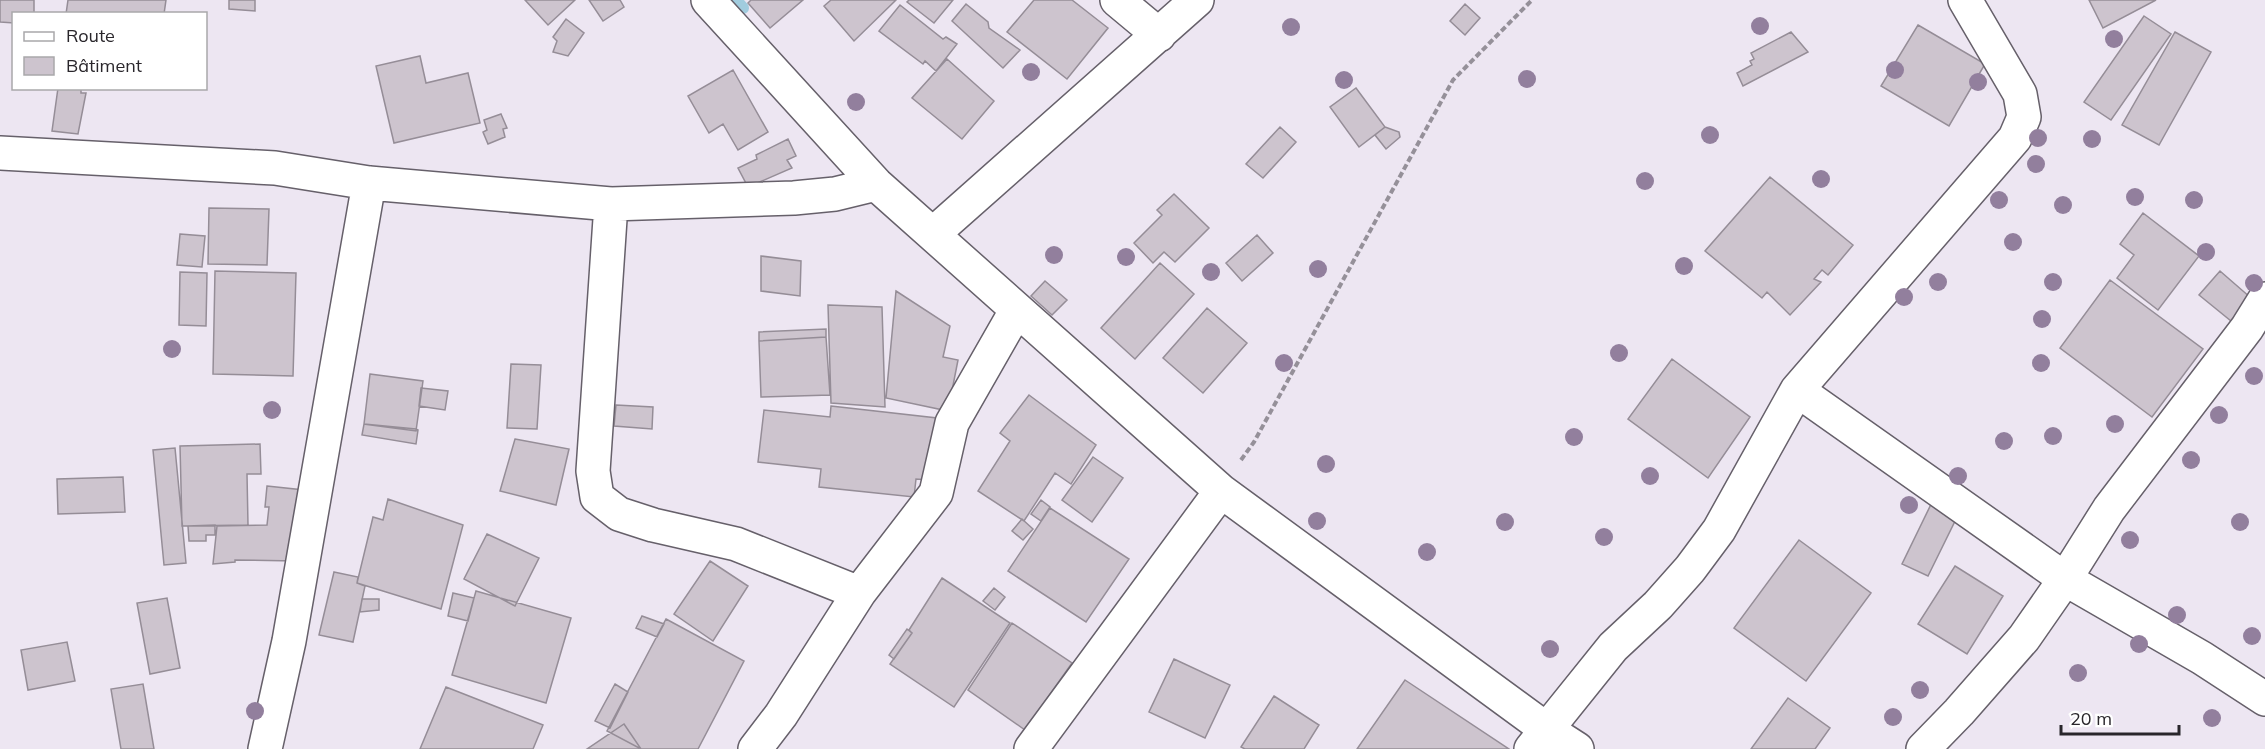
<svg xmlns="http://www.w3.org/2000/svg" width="2265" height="749" font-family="Mulish,sans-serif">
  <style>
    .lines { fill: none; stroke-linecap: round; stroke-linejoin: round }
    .stream { stroke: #a1ccde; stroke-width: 12 }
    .building { fill: #cdc4ce; stroke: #958d97; stroke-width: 1.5 }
    .minor-casing { stroke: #66606a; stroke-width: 36 }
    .path { stroke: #959099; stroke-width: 4; stroke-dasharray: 6 3; stroke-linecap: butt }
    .minor { stroke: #fff; stroke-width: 33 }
    .tree { fill: #927f9d }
  </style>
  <rect width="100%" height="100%" fill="#ede6f2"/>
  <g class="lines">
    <path class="stream" d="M736,0L743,8"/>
  </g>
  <path class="building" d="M0,0H34V14H14V23L0,22Z
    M68,0H166L164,14H66Z
    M229,0H255V11L229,9Z
    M525,0H575L548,25Z
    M589,0H620L624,7L603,21Z
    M751,0H803L770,28L748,3Z
    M831,0H896L854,41L824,6Z
    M909,0H953L934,23L907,2Z
    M1034,0H1072L1108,28L1067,79L1007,32Z
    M2089,0H2156L2103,28Z
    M966,4L988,22L989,28L1020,50L1003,68L952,21Z
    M1465,4L1480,18L1465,35L1450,21Z
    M900,5L943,39L946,37L957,44L936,71L925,61L923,64L879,31Z
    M2144,16L2171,34L2111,120L2084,102Z
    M566,19L584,33L568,56L553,52L557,41L553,37Z
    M1918,25L1985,64L1949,126L1881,86Z
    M1791,32L1808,52L1743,86L1737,73L1752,65L1750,61L1754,59L1751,53Z
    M2175,32L2211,52L2159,145L2122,125Z
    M420,56L426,83L468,73L480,123L394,143L376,66Z
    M947,59L994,101L962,139L912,98Z
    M733,70L768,132L738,150L723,124L709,133L688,96Z
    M58,88H81V93H86L78,134L52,131Z
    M1356,88L1385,127L1359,147L1330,107Z
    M501,114L507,128L503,129L505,137L488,144L483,132L487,130L484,120Z
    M1280,127L1296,142L1263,178L1246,164Z
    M1385,127L1399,132L1400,137L1386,149L1375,135Z
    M788,139L796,156L787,160L792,168L748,187L738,168L757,159L756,155Z
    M1770,177L1853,245L1828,275L1822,270L1814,279L1821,282L1790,315L1767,292L1762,298L1705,251Z
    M1174,194L1209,228L1175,262L1164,252L1153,263L1134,243L1162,215L1157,210Z
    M209,208L269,209L267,265L208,264Z
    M2143,213L2199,256L2158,310L2117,278L2134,255L2120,244Z
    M180,234L205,236L202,267L177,265Z
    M1257,235L1273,253L1242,281L1226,263Z
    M761,256L801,261L800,296L761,291Z
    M1160,263L1194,294L1135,359L1101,328Z
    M215,271L296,273L293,376L213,374Z
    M2220,271L2251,298L2231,321L2199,295Z
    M180,272L207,273L206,326L179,325Z
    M2110,280L2203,349L2152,417L2060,348Z
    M1045,281L1067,300L1052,315L1031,296Z
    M896,291L950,326L943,357L958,360L948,411L886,398Z
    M828,305L882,307L885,407L831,403Z
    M1207,308L1247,343L1203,393L1163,358Z
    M826,329V337L759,341V332Z
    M826,337L830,395L761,397L759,341Z
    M1672,359L1750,417L1708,478L1628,419Z
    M511,364L541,365L537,429L507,428Z
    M370,374L423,381L416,431L364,424Z
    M421,388L448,391L445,410L419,406Z
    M1029,395L1096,445L1071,484L1055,473L1024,521L978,491L1010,441L1000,433Z
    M616,405L653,407L652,429L614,426Z
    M831,406L937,418L929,480L916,479L914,497L819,487L821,469L758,462L764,410L830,417Z
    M364,424L416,429L418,430L416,444L362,435Z
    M515,439L569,449L556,505L500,491Z
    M260,444L261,474H247L248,525L182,526L180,446Z
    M175,448L186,563L164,565L153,450Z
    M1093,457L1123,478L1092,522L1062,500Z
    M123,477L125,512L58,514L57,479Z
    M267,486L304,490L296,561L235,560V562L213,564L217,526L267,525L269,507H265Z
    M1936,494L1962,507L1928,576L1902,564Z
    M388,499L463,525L441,609L357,583L373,517L383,520Z
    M1041,500L1050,507L1041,521L1031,514Z
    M1050,508L1129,559L1086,622L1008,571Z
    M1022,519L1033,529L1023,540L1012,531Z
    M215,525V535H206V541H189L188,526Z
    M487,534L539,558L515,606L464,579Z
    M1799,540L1871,593L1806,681L1734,628Z
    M710,561L748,586L713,641L674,614Z
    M1955,566L2003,596L1967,654L1918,624Z
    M334,572L358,577L357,583L365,586L353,642L319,635Z
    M942,578L1010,623L954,707L890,664L912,633L909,630Z
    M994,588L1005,597L995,610L983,601Z
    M476,591L571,618L546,703L452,675Z
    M453,593L474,598L468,621L448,616Z
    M167,598L180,668L150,674L137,603Z
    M362,599H379V610L360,612Z
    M642,616L664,624L657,637L636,628Z
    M666,619L744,661L698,749H641L607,731Z
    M1012,623L1072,663L1025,730L968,690Z
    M907,629L912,633L894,659L889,655Z
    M67,642L75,681L28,690L21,650Z
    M1174,659L1230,685L1205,738L1149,712Z
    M1405,680L1509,749H1357Z
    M143,684L154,749H121L111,689Z
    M615,684L628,692L610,728L595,721Z
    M446,687L543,725L533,749H420Z
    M1274,696L1319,725L1304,749H1245L1241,747Z
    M1788,698L1830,728L1815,749H1751Z
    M624,724L641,749H587Z"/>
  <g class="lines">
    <g class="minor-casing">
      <path id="minor" d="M708,0L876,184L1221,491L1546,729L1577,749
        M1117,0L1159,35
        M0,153L275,168L369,183L611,204L794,198L835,194L876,184
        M611,204L593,471L597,497L619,514L653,525L736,544L859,593
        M933,234L1197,0
        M1797,390L2065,579L2202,658L2265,699
        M265,749L289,641L369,183
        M755,749L781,715L859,593L936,493L952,423L1016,311
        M1031,749L1221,491
        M1531,749L1613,647L1658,605L1690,569L1719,530L1797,390L2015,138L2024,117L2020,94L1965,0
        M1923,749L1959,712L2024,638L2065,579L2109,509L2247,328L2265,299"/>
    </g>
    <path class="path" d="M1241,460L1254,442L1453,80L1532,0"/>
    <use href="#minor" class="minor"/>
  </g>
  <g class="tree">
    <circle cx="1760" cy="26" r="9"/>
    <circle cx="1291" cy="27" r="9"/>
    <circle cx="2114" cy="39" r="9"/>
    <circle cx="1895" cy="70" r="9"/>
    <circle cx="1031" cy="72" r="9"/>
    <circle cx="1527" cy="79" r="9"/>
    <circle cx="1344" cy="80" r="9"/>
    <circle cx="1978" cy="82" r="9"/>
    <circle cx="856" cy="102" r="9"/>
    <circle cx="1710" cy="135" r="9"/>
    <circle cx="2038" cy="138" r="9"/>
    <circle cx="2092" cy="139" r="9"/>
    <circle cx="2036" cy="164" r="9"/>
    <circle cx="1821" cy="179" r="9"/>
    <circle cx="1645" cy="181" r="9"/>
    <circle cx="2135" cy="197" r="9"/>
    <circle cx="1999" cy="200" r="9"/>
    <circle cx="2194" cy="200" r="9"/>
    <circle cx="2063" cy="205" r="9"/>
    <circle cx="2013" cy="242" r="9"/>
    <circle cx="2206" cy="252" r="9"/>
    <circle cx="1054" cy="255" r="9"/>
    <circle cx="1126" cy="257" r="9"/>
    <circle cx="1684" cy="266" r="9"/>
    <circle cx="1318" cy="269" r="9"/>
    <circle cx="1211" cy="272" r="9"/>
    <circle cx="1938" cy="282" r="9"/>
    <circle cx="2053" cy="282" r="9"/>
    <circle cx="2254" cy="283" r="9"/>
    <circle cx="1904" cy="297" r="9"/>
    <circle cx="2042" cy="319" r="9"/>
    <circle cx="172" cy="349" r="9"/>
    <circle cx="1619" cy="353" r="9"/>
    <circle cx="1284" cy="363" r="9"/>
    <circle cx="2041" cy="363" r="9"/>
    <circle cx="2254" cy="376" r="9"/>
    <circle cx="272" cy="410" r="9"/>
    <circle cx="2219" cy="415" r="9"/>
    <circle cx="2115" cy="424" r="9"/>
    <circle cx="2053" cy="436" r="9"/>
    <circle cx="1574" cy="437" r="9"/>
    <circle cx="2004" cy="441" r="9"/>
    <circle cx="2191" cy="460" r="9"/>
    <circle cx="1326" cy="464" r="9"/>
    <circle cx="1650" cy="476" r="9"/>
    <circle cx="1958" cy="476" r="9"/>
    <circle cx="1909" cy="505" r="9"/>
    <circle cx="1317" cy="521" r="9"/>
    <circle cx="1505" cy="522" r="9"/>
    <circle cx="2240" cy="522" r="9"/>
    <circle cx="1604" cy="537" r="9"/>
    <circle cx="2130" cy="540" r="9"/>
    <circle cx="1427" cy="552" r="9"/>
    <circle cx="2177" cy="615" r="9"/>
    <circle cx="2252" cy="636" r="9"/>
    <circle cx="2139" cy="644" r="9"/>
    <circle cx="1550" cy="649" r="9"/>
    <circle cx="2078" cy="673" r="9"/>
    <circle cx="1920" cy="690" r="9"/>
    <circle cx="255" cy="711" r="9"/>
    <circle cx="1893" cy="717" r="9"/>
    <circle cx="2212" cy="718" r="9"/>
  </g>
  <rect x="12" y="12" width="195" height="78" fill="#ffffff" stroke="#a9a8aa" stroke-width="1.5"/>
  <rect x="24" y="32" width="30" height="9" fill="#ffffff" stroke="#a9a8aa" stroke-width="1.5"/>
  <text x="66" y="42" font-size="18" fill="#29262b">Route</text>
  <rect x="24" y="57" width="30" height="18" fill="#cdc4ce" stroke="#a9a8aa" stroke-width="1.5"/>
  <text x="66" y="72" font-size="18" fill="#29262b">Bâtiment</text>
  <path d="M2061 725v9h118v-9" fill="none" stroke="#29262b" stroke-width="3"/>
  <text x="2070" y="725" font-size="18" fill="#29262b" stroke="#ffffff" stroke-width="4.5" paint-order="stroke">20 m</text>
</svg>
